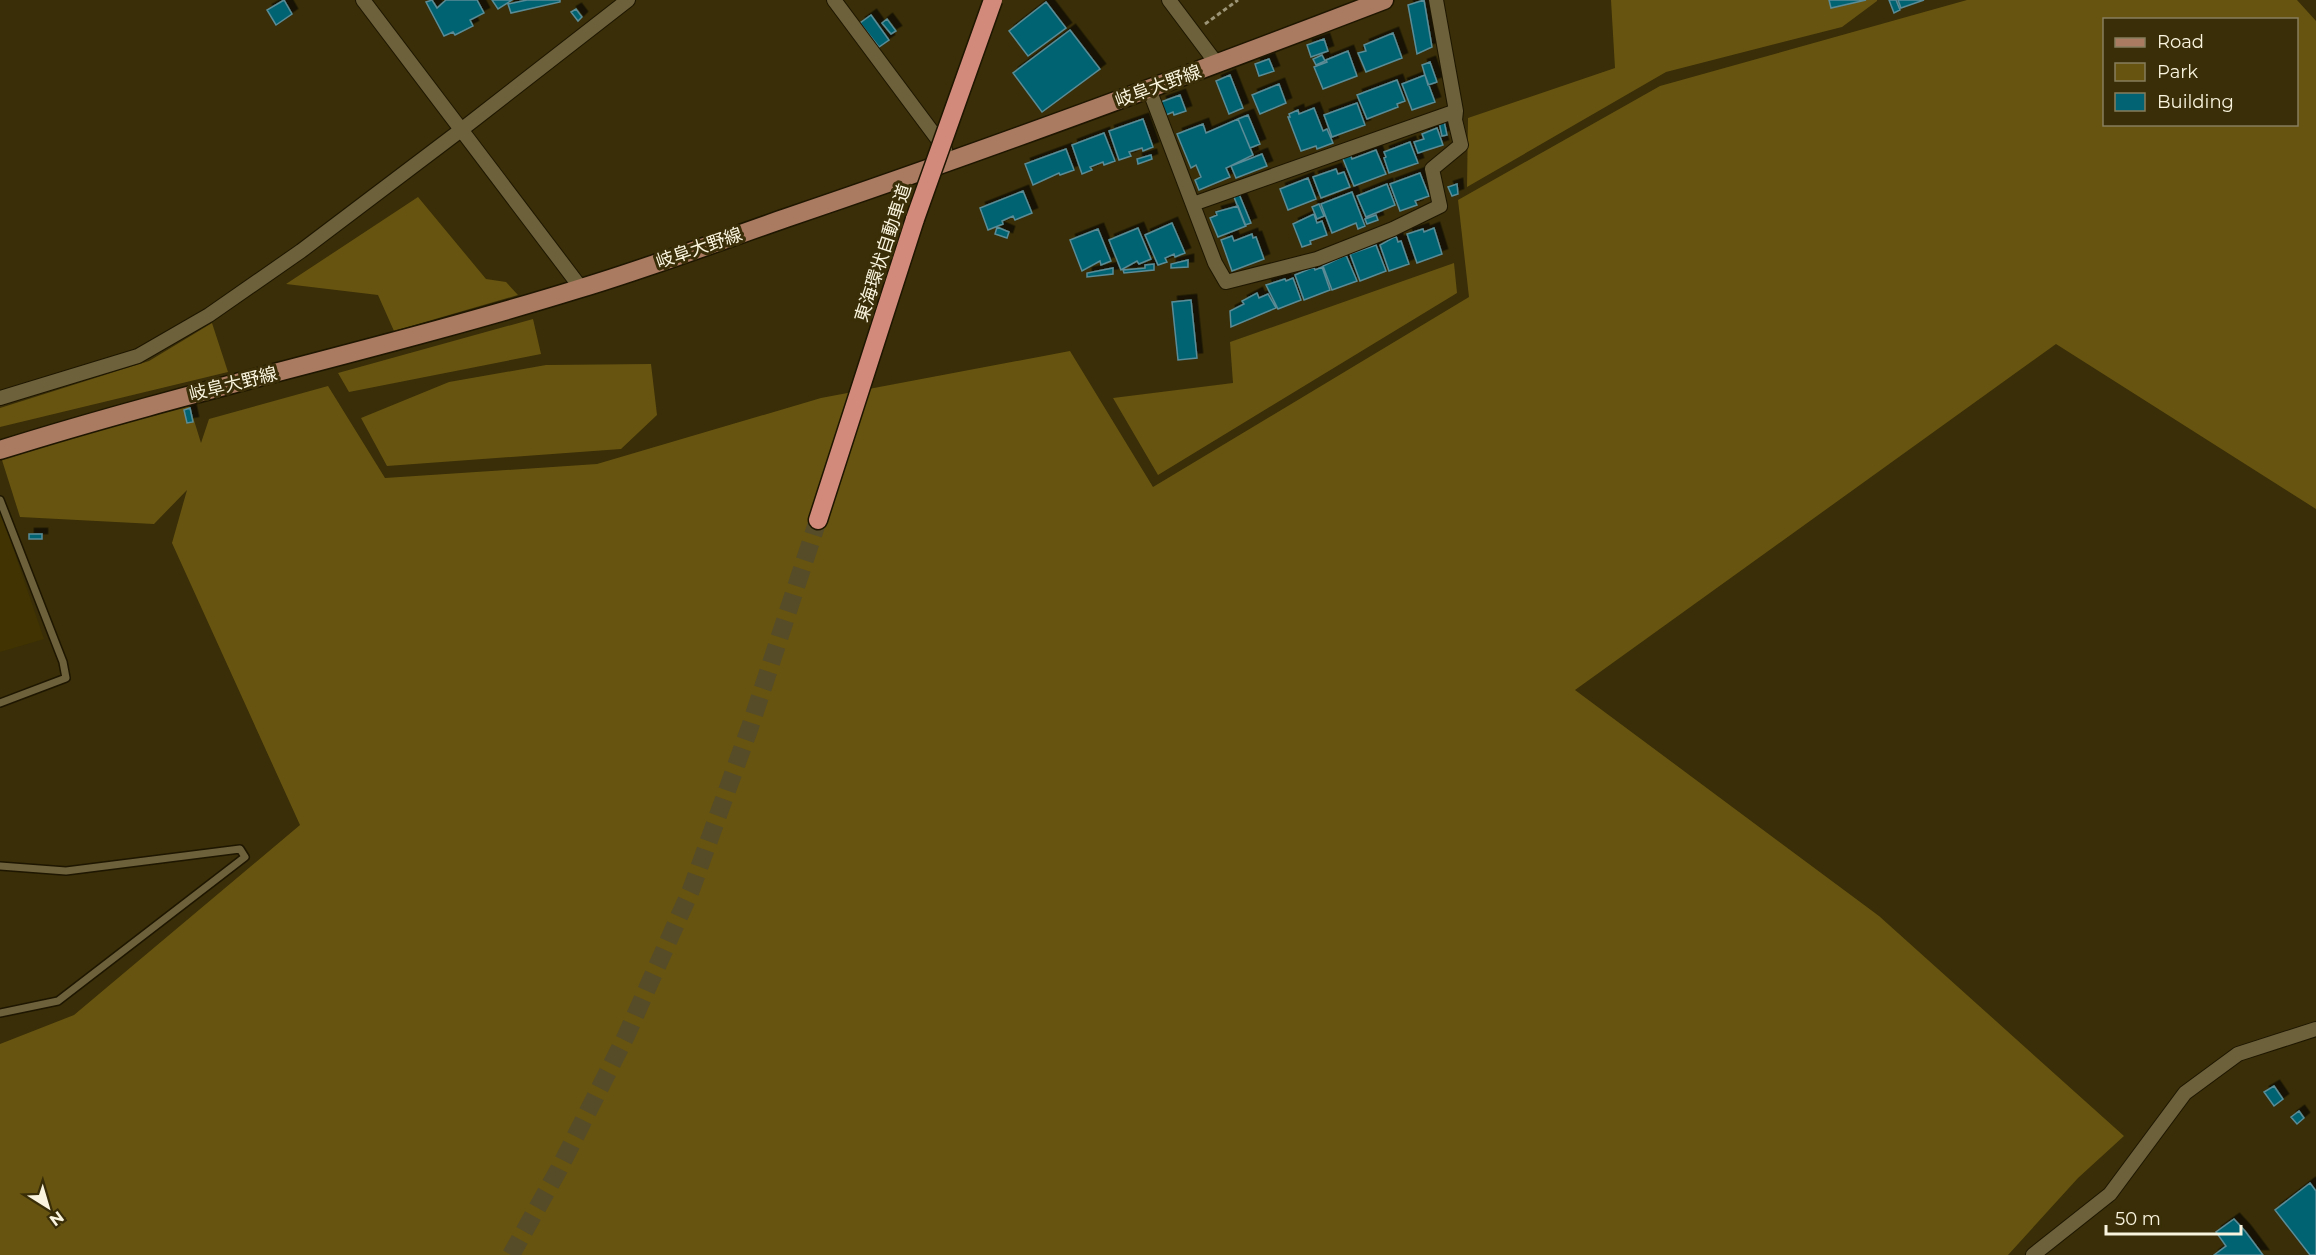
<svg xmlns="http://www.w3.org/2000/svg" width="2316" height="1255" font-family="Montserrat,'Noto Sans JP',sans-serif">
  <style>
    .built { fill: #413402 }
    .green { fill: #675411; fill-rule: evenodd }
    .building { fill: #026372; stroke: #5a8c97; stroke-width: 1.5; filter: url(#shadow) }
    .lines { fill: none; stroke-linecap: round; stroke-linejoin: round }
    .highway-tunnel { stroke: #564c27; stroke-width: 18; stroke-dasharray: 18 9; stroke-linecap: butt }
    .lane-casing { stroke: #1e1600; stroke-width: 10 }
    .street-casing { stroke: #1e1600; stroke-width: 16 }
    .primary-casing { stroke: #1e1600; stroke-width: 21 }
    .highway-casing { stroke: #1e1600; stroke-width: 21 }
    .path { stroke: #9d9577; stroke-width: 3; stroke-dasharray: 4.5 3; stroke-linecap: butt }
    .lane { stroke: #6d613b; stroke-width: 7 }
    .street { stroke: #6d613b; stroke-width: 14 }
    .primary { stroke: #aa7a61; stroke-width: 18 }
    .highway { stroke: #d28a7b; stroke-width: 18 }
    .highway-bridge-casing { stroke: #1e1600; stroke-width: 21; stroke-linecap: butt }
    .highway-bridge { stroke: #d28a7b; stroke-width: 18 }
    .labels { text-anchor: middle; stroke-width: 6; stroke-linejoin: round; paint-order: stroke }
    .street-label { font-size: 18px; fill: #faf4df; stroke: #392e07 }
  </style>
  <defs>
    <filter id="shadow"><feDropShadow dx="5.5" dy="-5.5" stdDeviation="0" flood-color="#0009"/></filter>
  </defs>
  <rect width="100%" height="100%" fill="#392e07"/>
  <path class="built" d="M0,510L44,639L0,652Z"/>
  <path class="green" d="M1611,0H1877V1L1842,27L1666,72L1467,187L1468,118L1615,68Z
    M1967,0H2297L2316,21V509L2056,344L1575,690L1879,916L2124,1136L2078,1178L2008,1255H0V1044L74,1015L300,825L172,543L187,490L154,524L20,517L1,457L189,404L201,443L209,419L328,386L385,478L597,464L821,398L1070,351L1153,487L1469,297L1458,200L1660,86ZM2104,20H2296V124H2104Z
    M418,197L486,279L506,282L518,295L394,331L378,295L286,284Z
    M1454,263L1457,293L1158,475L1113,398L1233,383L1230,342Z
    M533,319L541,354L349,392L338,373Z
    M212,323L228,372L0,427V408L149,361Z
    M651,364L657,415L621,449L387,466L361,418L449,382L546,365Z"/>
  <path class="building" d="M284,0L292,14L276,25L267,10Z
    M432,0L437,8L446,0H477L484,13L470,20L473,26L455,35L453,32L444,36L426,2Z
    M492,0H512L498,9Z
    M527,0H560V2L511,13L508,4Z
    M1424,0L1432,47L1417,54L1408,5Z
    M1829,0H1866L1831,8Z
    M1889,0H1896L1900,10L1894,13Z
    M1898,0H1924L1901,8Z
    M1046,2L1066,28L1028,56L1009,31Z
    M576,9L582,17L578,21L571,12Z
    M871,15L889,40L879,47L860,23Z
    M887,19L896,31L891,34L882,23Z
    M1070,30L1100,69L1042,112L1013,73Z
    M1393,33L1402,58L1366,72L1358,53L1366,51L1364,45Z
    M1324,39L1328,51L1311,57L1307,45Z
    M1348,51L1357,76L1323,89L1314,67L1327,62L1326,60Z
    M1322,55L1325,61L1316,65L1313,59Z
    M1269,59L1274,71L1259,76L1255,64Z
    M1430,62L1437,82L1428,85L1422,65Z
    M1230,75L1243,108L1229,114L1216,81Z
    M1425,75L1435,102L1412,110L1402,84Z
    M1397,80L1405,101L1397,104L1398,107L1367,119L1357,95Z
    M1279,84L1286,103L1260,114L1252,95Z
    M1180,95L1186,111L1174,115L1173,112L1166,115L1161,102Z
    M1357,103L1365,125L1332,137L1324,115Z
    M1314,108L1323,131L1327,129L1333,143L1317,149L1316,146L1301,151L1288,117H1290L1289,114L1298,110L1299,114Z
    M1248,115L1260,144L1250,148L1238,119Z
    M1143,119L1153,147L1143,151L1142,148L1129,152L1131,156L1119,160L1109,131Z
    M1238,119L1253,155L1226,168L1230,177L1199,190L1195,180L1201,177L1196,165L1191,168L1177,134L1203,124L1206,133Z
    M1444,121L1447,135L1442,136L1439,122Z
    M1437,128L1443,145L1418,153L1414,142L1424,139L1422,134Z
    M1104,133L1115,161L1104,165L1103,162L1090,167L1092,170L1082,174L1072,145Z
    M1410,142L1418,163L1389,173L1384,158L1386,157L1384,152Z
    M1066,149L1074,170L1060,175L1059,173L1033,185L1025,164Z
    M1376,150L1386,174L1354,186L1341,154L1349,151L1352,159Z
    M1262,154L1267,166L1236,178L1231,166Z
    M1151,155L1152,159L1138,164L1137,159Z
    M1336,169L1338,174L1344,172L1350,187L1321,198L1313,177Z
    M1420,173L1429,196L1415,201L1417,205L1400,211L1390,184Z
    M1308,178L1316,199L1288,210L1280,189Z
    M1387,184L1395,205L1366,217L1357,196Z
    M1457,184L1458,194L1452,196L1448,187Z
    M1023,191L1032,213L1015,220L1013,216L1002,221L1003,224L988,230L980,208Z
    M1352,192L1365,226L1358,229L1356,223L1332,233L1321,204Z
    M1239,194L1251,223L1245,225L1234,197Z
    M1319,204L1324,216L1317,219L1312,207Z
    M1238,206L1246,226L1218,237L1210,218L1217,215L1216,212Z
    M1314,214L1317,223L1322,221L1327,235L1310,241L1311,244L1302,247L1293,224Z
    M1376,215L1378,220L1367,224L1365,219Z
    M1172,223L1185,253L1175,257L1174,254L1165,258L1167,262L1158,265L1145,235Z
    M997,227L1009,232L1007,238L995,234Z
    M1138,228L1151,259L1139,264L1137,261L1121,270L1109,240Z
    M1434,228L1442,254L1417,263L1407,234L1423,229L1424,232Z
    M1098,229L1111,261L1101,265L1100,261L1082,271L1070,240Z
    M1252,234L1253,238L1256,237L1264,259L1232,271L1221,240L1232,236L1234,241Z
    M1396,236L1398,242L1401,241L1409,264L1389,271L1380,245Z
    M1376,245L1386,271L1360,281L1350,254Z
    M1346,255L1357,281L1332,290L1323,266Z
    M1188,260V267L1171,268V264Z
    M1154,264V270L1124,273L1123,270L1145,268V265Z
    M1314,267L1315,270L1322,267L1330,290L1304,300L1295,275Z
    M1113,268V274L1087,277V273Z
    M1293,278L1301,300L1278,309L1266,285L1285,279L1286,281Z
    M1257,293L1259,298L1268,294L1276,308L1231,327L1230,311L1244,304L1242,301Z
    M1191,300L1197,358L1178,360L1172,302Z
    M190,408L193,422L187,423L184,410Z
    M29,534H42V539H29Z
    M2274,1086L2283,1099L2274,1106L2264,1092Z
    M2299,1111L2304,1118L2297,1124L2291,1117Z
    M2310,1183L2316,1191V1255H2310L2275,1210Z
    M2234,1219L2245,1231L2263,1255H2214L2226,1246L2216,1232Z"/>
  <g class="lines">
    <path class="highway-tunnel" d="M511,1255L559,1169L626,1036L691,890L750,727L818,520"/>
    <g class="lane-casing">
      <path id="lane" d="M0,500L63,662L66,678L0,703
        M0,866L66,871L240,849L245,857L58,1001L0,1013"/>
    </g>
    <g class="street-casing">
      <path id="street" d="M363,0L581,288
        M834,0L945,149
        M1169,0L1217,64
        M1149,89L1215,263L1226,282L1317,259L1393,229L1440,206L1432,169L1461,145L1455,120L1456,111L1436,0
        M1193,204L1456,111
        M0,398L138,356L209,315L301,251L461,130L628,0
        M2033,1255L2110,1194L2185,1093L2238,1054L2316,1029"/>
    </g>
    <g class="primary-casing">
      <path id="primary" d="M0,450C191,390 387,348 578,289C648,268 717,242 786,218C987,150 1186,76 1384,0"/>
    </g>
    <g class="highway-casing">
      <path id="highway" d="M818,520L915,219"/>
    </g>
    <path class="path" d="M1205,24L1238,0"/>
    <use href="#lane" class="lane"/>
    <use href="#street" class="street"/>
    <use href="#primary" class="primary"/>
    <use href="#highway" class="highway"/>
    <g class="highway-bridge-casing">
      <path id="highway-bridge" d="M915,219L993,0"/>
    </g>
    <use href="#highway-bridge" class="highway-bridge"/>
  </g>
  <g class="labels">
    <g class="street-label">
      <text transform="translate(1158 86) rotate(-20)" y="6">岐阜大野線</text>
      <text transform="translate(699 248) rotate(-19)" y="6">岐阜大野線</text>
      <text transform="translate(883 253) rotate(-72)" y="6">東海環状自動車道</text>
      <text transform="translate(233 384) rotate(-14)" y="6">岐阜大野線</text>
    </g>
  </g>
  <rect x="2103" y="18" width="195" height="108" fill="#392e07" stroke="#867d5d" stroke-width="1.5"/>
  <rect x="2115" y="38" width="30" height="9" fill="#aa7a61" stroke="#867d5d" stroke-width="1.5"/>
  <text x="2157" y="48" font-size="18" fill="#faf4df">Road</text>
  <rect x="2115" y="63" width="30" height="18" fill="#675411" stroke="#867d5d" stroke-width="1.5"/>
  <text x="2157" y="78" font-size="18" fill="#faf4df">Park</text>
  <rect x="2115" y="93" width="30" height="18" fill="#026372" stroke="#867d5d" stroke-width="1.5"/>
  <text x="2157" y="108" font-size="18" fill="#faf4df">Building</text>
  <g transform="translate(48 1207) rotate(143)" stroke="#392e07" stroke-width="4.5" paint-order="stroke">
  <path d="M0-4.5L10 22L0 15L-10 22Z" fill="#faf4df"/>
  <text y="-9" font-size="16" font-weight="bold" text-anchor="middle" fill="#faf4df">N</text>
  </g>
  <path d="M2106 1225v9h135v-9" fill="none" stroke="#faf4df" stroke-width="3"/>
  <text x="2115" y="1225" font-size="18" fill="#faf4df" stroke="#392e07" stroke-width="4.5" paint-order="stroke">50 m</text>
</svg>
